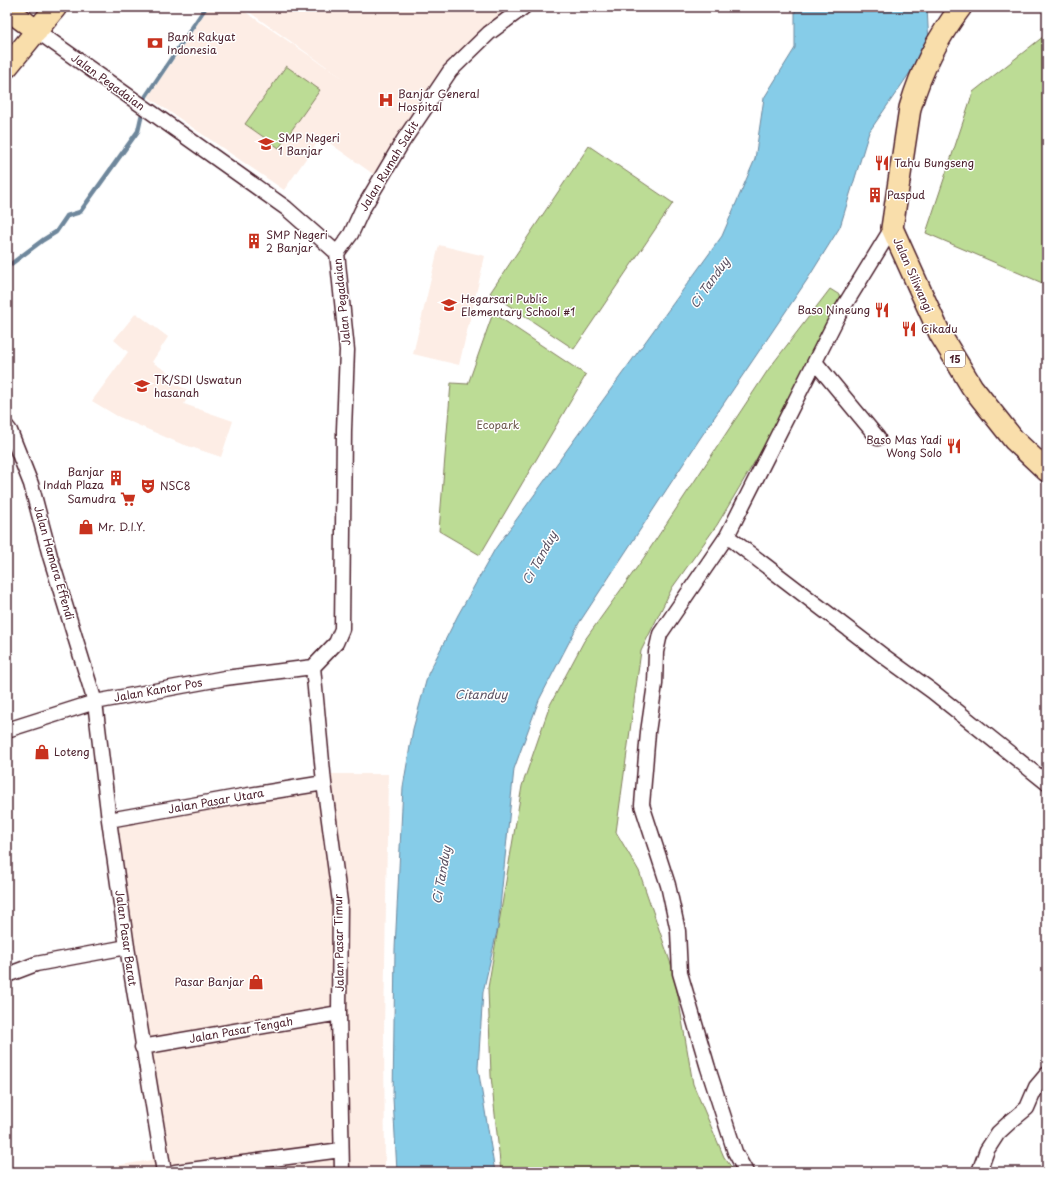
<svg xmlns="http://www.w3.org/2000/svg" width="1054" height="1179" font-family="'Playpen Sans',sans-serif">
  <style>
    .built { fill: #fdede5 }
    .green { fill: #bcdc95; stroke: #837e60 }
    .water { fill: #86cce8; stroke: #6e879c }
    .lines { fill: none; stroke-linecap: round; stroke-linejoin: round }
    .stream { stroke: #6e879c; stroke-width: 4.5 }
    .minor-casing { stroke: #4a1f2b; stroke-width: 17 }
    .highway-casing { stroke: #4a1f2b; stroke-width: 24 }
    .minor { stroke: #fff; stroke-width: 14 }
    .highway { stroke: #f9deab; stroke-width: 21 }
    .labels { text-anchor: middle; stroke-width: 3; stroke-linejoin: round; paint-order: stroke }
    .shield { fill: #fff; stroke: #80626b; stroke-width: 1 }
    .shield-label { font-size: 10px; font-weight: bold; fill: #4a1f2b }
    .poi-label { font-size: 11px; fill: #4a1f2b; stroke: #fff; text-anchor: start }
    .street-label { font-size: 11px; fill: #4a1f2b; stroke: #fff }
    .park-label { font-size: 11px; fill: #6c584b; stroke: #fff }
    .water-label { font-size: 12px; font-style: italic; fill: #5c5364; stroke: #fff }
  </style>
  <rect width="100%" height="100%" fill="#fff"/>
  <filter id="ink" filterUnits="userSpaceOnUse"><feTurbulence type="fractalNoise" baseFrequency=".025" numOctaves="2"/><feDisplacementMap in="SourceGraphic" scale="8" xChannelSelector="R" yChannelSelector="G"/><feConvolveMatrix kernelMatrix="1 2 1 2 8 2 1 2 1" color-interpolation-filters="sRGB"/></filter>
  <g filter="url(#ink)">
    <path class="built" d="M209,7H238L347,81L242,7H516L497,22L376,176L321,137L284,190L148,97Z
      M439,245L485,256L459,365L413,354Z
      M136,313L168,337L152,362L171,374L168,380L191,392L184,404L233,421L221,457L179,443L117,416L92,401L128,352L114,340Z
      M331,774H388L384,1031L385,1172H79L151,1160L153,1154L102,813Z"/>
    <path class="green" d="M1047,28V285L926,233L973,92L1044,36Z
      M286,66L320,90L279,148L245,124Z
      M589,146L673,203L574,349L490,293Z
      M830,289L846,299L764,446L717,525L672,588L641,651L616,832L639,871L674,973L693,1084L724,1157L735,1172H501L491,1076L488,988L522,786L550,705L584,641L643,559L768,370Z
      M493,313L586,375L480,555L439,531L451,383L468,384Z"/>
    <path class="water" d="M795,7H927L929,45L869,132L840,227L807,280L699,440L579,623L539,700L514,769L498,927L483,992L478,1068L495,1172H397L393,1098L395,949L403,787L413,729L428,674L458,615L495,549L722,236L755,159L764,98L795,48Z"/>
    <g class="lines">
      <path class="stream" d="M7,267L43,240L56,232L67,216L80,212L138,131L146,96L206,7"/>
      <g class="minor-casing">
        <path id="minor" d="M37,31L286,208L337,253L347,350L344,430L342,629L336,643L313,667
          M337,253L351,234L362,210L403,141L450,71L489,33L524,7
          M815,362L878,438
          M7,427L10,431L31,484L50,556L95,702L109,820L127,947L164,1172
          M727,536L885,657L932,691L1047,783
          M313,667L324,783L340,902L339,1013L342,1172
          M7,730L95,702L225,678L313,667
          M109,820L243,796L324,783
          M7,975L36,964L127,947
          M142,1047L339,1013
          M175,1172L341,1150
          M746,1172L735,1152L708,1068L680,973L678,931L668,885L642,805L648,732L655,684L656,652L660,634L727,536L838,316L892,228
          M979,1172L987,1150L998,1133L1010,1122L1027,1108L1036,1087L1047,1074"/>
      </g>
      <g class="highway-casing">
        <path id="highway" d="M961,7C937,38 921,71 910,108L892,228L940,334L972,387L1014,440L1047,471
          M7,9L37,31
          M7,67L56,7"/>
      </g>
      <use href="#minor" class="minor"/>
      <use href="#highway" class="highway"/>
    </g>
  </g>
  <defs>
    <g id="bank-bare" transform="scale(1.2)"><path d="M-6-4H6V4H-6ZM0-2.3a2.3 2.3 0 1 0 0 4.6a2.3 2.3 0 1 0 0-4.6Z" fill="#c8321e" stroke="#fff" stroke-width="2.5" paint-order="stroke"/></g>
    <g id="hospital-bare" transform="scale(1.2)"><path d="M-5-5h3v3.5h4V-5h3V5h-3V1.5h-4V5h-3Z" fill="#c8321e" stroke="#fff" stroke-width="2.5" paint-order="stroke"/></g>
    <g id="school-bare" transform="scale(1.2)"><path d="M0-5L7-2L0 1L-7-2ZM-4 1L0 2.5L4 1V4Q0 6-4 4Z" fill="#c8321e" stroke="#fff" stroke-width="2.5" paint-order="stroke"/></g>
    <g id="restaurant-bare" transform="scale(1.2)"><path d="M-5-6h1v4h1v-4h1v4h1v-4h1v5L-1.5 .5V6h-2V.5L-5-1ZM5-6V6H3V1.5H1.5Q1.5-4 5-6Z" fill="#c8321e" stroke="#fff" stroke-width="2.5" paint-order="stroke"/></g>
    <g id="building-bare" transform="scale(1.2)"><path d="M-4-6H4V6H1V3H-1V6H-4ZM-2.5-4.3h1.7v1.8h-1.7ZM.8-4.3h1.7v1.8H.8ZM-2.5-1h1.7V.8h-1.7ZM.8-1h1.7V.8H.8Z" fill="#c8321e" stroke="#fff" stroke-width="2.5" paint-order="stroke"/></g>
    <g id="theatre-bare" transform="scale(1.2)"><path d="M-5-5.5Q0-4 5-5.5V0Q5 5 0 6Q-5 5-5 0ZM-3.3-2.5H-1v1.5H-3.3ZM1-2.5H3.3v1.5H1ZM-2.8 1Q0 5.5 2.8 1Z" fill="#c8321e" stroke="#fff" stroke-width="2.5" paint-order="stroke"/></g>
    <g id="supermarket-bare" transform="scale(1.2)"><path d="M-6-5.5h2.5l.6 2H6L4.5 2H-2.5L-4.4-4H-6ZM-1.5 3.2a1.3 1.3 0 1 0 .1 0ZM3 3.2a1.3 1.3 0 1 0 .1 0Z" fill="#c8321e" stroke="#fff" stroke-width="2.5" paint-order="stroke"/></g>
    <g id="shop-bare" transform="scale(1.2)"><path d="M-5-2.5h2.3a2.7 3.5 0 0 1 5.4 0H5L5.5 6h-11ZM-1.5-2.5h3a1.5 2.3 0 0 0-3 0Z" fill="#c8321e" stroke="#fff" stroke-width="2.5" paint-order="stroke"/></g>
  </defs>
  <g fill-rule="evenodd">
    <use href="#bank-bare" x="155" y="43"/>
    <use href="#hospital-bare" x="386" y="100"/>
    <use href="#school-bare" x="266" y="144"/>
    <use href="#restaurant-bare" x="882" y="163"/>
    <use href="#building-bare" x="875" y="195"/>
    <use href="#building-bare" x="254" y="241"/>
    <use href="#school-bare" x="449" y="305"/>
    <use href="#restaurant-bare" x="882" y="310"/>
    <use href="#restaurant-bare" x="909" y="329"/>
    <use href="#school-bare" x="142" y="386"/>
    <use href="#restaurant-bare" x="954" y="446"/>
    <use href="#building-bare" x="116" y="478"/>
    <use href="#theatre-bare" x="148" y="486"/>
    <use href="#supermarket-bare" x="128" y="499"/>
    <use href="#shop-bare" x="86" y="527"/>
    <use href="#shop-bare" x="42" y="752"/>
    <use href="#shop-bare" x="256" y="982"/>
  </g>
  <g class="labels">
    <rect class="shield" x="945" y="351" width="20" height="16" rx="3"/>
    <g class="shield-label">
      <text x="955" y="363">15</text>
    </g>
    <g class="poi-label">
      <text x="167" y="41">Bank Rakyat<tspan x="167" dy="13">Indonesia</tspan></text>
      <text x="398" y="98">Banjar General<tspan x="398" dy="13">Hospital</tspan></text>
      <text x="278" y="142">SMP Negeri<tspan x="278" dy="13">1 Banjar</tspan></text>
      <text x="894" y="167">Tahu Bungseng</text>
      <text x="887" y="199">Paspud</text>
      <text x="266" y="239">SMP Negeri<tspan x="266" dy="13">2 Banjar</tspan></text>
      <text x="461" y="303">Hegarsari Public<tspan x="461" dy="13">Elementary School #1</tspan></text>
      <text x="870" y="314" text-anchor="end">Baso Nineung</text>
      <text x="921" y="333">Cikadu</text>
      <text x="154" y="384">TK/SDI Uswatun<tspan x="154" dy="13">hasanah</tspan></text>
      <text x="942" y="444" text-anchor="end">Baso Mas Yadi<tspan x="942" dy="13">Wong Solo</tspan></text>
      <text x="104" y="476" text-anchor="end">Banjar<tspan x="104" dy="13">Indah Plaza</tspan></text>
      <text x="160" y="490">NSC8</text>
      <text x="116" y="503" text-anchor="end">Samudra</text>
      <text x="98" y="531">Mr. D.I.Y.</text>
      <text x="54" y="756">Loteng</text>
      <text x="244" y="986" text-anchor="end">Pasar Banjar</text>
    </g>
    <g class="street-label">
      <text transform="translate(108 82) rotate(36)" y="4">Jalan Pegadaian</text>
      <text transform="translate(389 166) rotate(-59)" y="4">Jalan Rumah Sakit</text>
      <text transform="translate(913 275) rotate(66)" y="4">Jalan Siliwangi</text>
      <text transform="translate(342 302) rotate(-96)" y="4">Jalan Pegadaian</text>
      <text transform="translate(54 563) rotate(74)" y="4">Jalan Hamara Effendi</text>
      <text transform="translate(158 690) rotate(-10)" y="4">Jalan Kantor Pos</text>
      <text transform="translate(216 801) rotate(-10)" y="4">Jalan Pasar Utara</text>
      <text transform="translate(126 938) rotate(82)" y="4">Jalan Pasar Barat</text>
      <text transform="translate(339 943) rotate(-91)" y="4">Jalan Pasar Timur</text>
      <text transform="translate(241 1030) rotate(-10)" y="4">Jalan Pasar Tengah</text>
    </g>
    <g class="park-label">
      <text x="498" y="429">Ecopark</text>
    </g>
    <g class="water-label">
      <text transform="translate(710 283) rotate(-55)" y="4">Ci Tanduy</text>
      <text transform="translate(540 558) rotate(-61)" y="4">Ci Tanduy</text>
      <text x="481" y="699">Citanduy</text>
      <text transform="translate(442 875) rotate(-80)" y="4">Ci Tanduy</text>
    </g>
  </g>
  <rect width="1054" height="1179" fill="none" stroke="#fff" stroke-width="24"/>
  <rect x="12" y="12" width="1030" height="1155" fill="none" stroke="#4a1f2b" stroke-width="1.5" filter="url(#ink)"/>
</svg>
